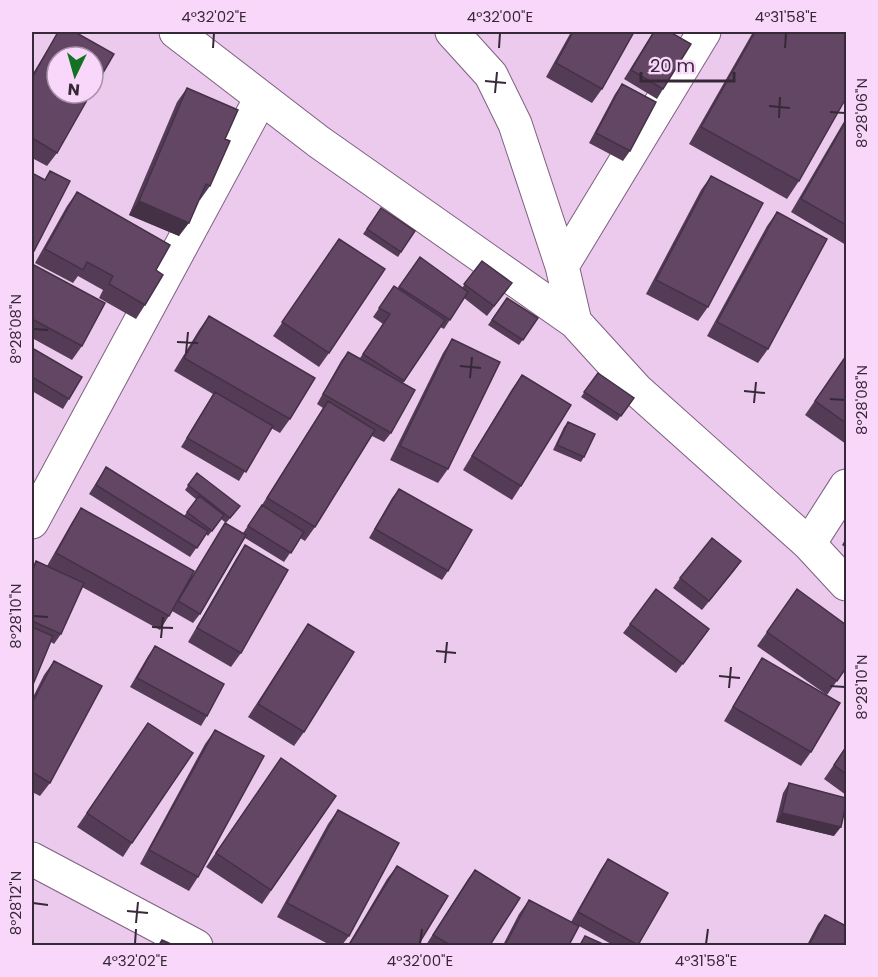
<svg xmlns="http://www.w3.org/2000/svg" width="878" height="977" font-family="Poppins,sans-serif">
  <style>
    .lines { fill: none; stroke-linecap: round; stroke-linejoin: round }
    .minor-casing { stroke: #7e6080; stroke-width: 35 }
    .minor { stroke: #fff; stroke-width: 33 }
    .wall { fill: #553c56 }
    .shaded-wall { fill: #453146 }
    .building { fill: #634664; stroke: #453146; stroke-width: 1.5 }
    .ticks { fill: none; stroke: #362937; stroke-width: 2 }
    .neatline { fill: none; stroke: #362937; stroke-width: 2 }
    .ticks-label { font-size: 15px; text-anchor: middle; fill: #362937 }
  </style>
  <rect width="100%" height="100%" fill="#eccaee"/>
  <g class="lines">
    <g class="minor-casing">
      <path id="minor" d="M176,32L319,142L575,322L637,390L809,544L846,584
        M452,32L491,75L515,124L562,266L575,322
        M562,266L704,32
        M32,522L261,98
        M809,544L846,486
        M32,859L196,946"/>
    </g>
    <use href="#minor" class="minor"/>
  </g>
  <path class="wall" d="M58,32H75L57,153L47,166L32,158V75Z
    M571,32H634L602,89L592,103L546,77Z
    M653,32H670L663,89L657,99L624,79Z
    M753,32H846L799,181L787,199L689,144Z
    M622,84L630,151L623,161L589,143L615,94Z
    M187,88L225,139L210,186L200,200H199L179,236L129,215L177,102Z
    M846,118V245L791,212Z
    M711,176L708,307L698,321L646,294L701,190Z
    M77,192L156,270L145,305L136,319L99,298L103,290L78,276L73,283L35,263L67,206Z
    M381,208L415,231L398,257L363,234Z
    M777,212L768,349L758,363L707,336L767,226Z
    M339,239L329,353L319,367L273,336Z
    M420,257L462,288L482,261L512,283L487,316L464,298L444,329L440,327L403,383L391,433L384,442L372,436L315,527L305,541L300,538L284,562L245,538L200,614L193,623L172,611L160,630L82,587L61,634L54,644L51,642L32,687V568L36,561L47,566L72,522L81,508L181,595L225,523L243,533L262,505L323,408L317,404L341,361L348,352L360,358L383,324L373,317L394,286L398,288Z
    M32,264L82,346L72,360L32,338Z
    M507,298L538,318L519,345L488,325Z
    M209,316L290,419L280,433L271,428L239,481L181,447L213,394L174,371L199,330Z
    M452,339L448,469L438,483L390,460L443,353Z
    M32,348L69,399L63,409L32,391Z
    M846,356V444L805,415Z
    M598,373L634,398L617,421L581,397Z
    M522,375L521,486L512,500L463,470L512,389Z
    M568,422L584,457L581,462L553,450L564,427Z
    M106,467L184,516L197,500L185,490L197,473L236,511L226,523L221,519L208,536L206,534L190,557L89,494Z
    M399,489L448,571L442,580L369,538L392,498Z
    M846,538V548L842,545Z
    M245,545L241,653L231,667L188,642L236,559Z
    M741,561L702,610L673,588L680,578Z
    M797,589L846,668L827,695L757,646Z
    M308,624L304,732L294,746L248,717Z
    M630,624L702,638L676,673L623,633Z
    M155,646L207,716L201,726L130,687L148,656Z
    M762,658L811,752L801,766L724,721L753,672Z
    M54,661L50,783L40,796L32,792V699L44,675Z
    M148,723L132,843L123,857L77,827Z
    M215,730L198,877L189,891L140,864L205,744Z
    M846,747V795L824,779Z
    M281,758L336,796L262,904L206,867Z
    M789,783L834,836L776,822L783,793Z
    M338,810L349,936L342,945H330L277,917L328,824Z
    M608,859L638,945H613L579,926L569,945H503L519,914L529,900L571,922L601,869Z
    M397,866L418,945H348L387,879Z
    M475,870L490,945H426L468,879Z
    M825,915L846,945H807L818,924Z"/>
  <path class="shaded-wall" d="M139,201L189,223L179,236L129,215Z
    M741,561L734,571L702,610L709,601Z
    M782,813L841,827L834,836L776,822Z"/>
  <path class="building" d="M58,32H75L114,54L93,90V57H57V93H91L57,153L32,138V78Z
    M573,32H634L602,89L556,63Z
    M654,32H670L691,44L663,89L631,70Z
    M755,32H846V98L799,181L701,127Z
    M622,84L656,102L630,151L596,133Z
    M187,88L238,110L225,139L230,141L210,186L206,184L189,223L139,201Z
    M846,121V225L801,199Z
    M50,171L70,181L34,251L32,250V173L45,180Z
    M711,176L763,203L708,307L656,280Z
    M77,192L170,245L156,270L163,275L145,305L109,284L113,276L87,262L83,270L45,249Z
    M381,208L415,231L401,252L367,229Z
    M777,212L827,239L768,349L717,322Z
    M339,239L385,269L329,353L282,322Z
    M420,257L468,292L450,320L399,287Z
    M482,261L512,283L494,306L464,284Z
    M32,264L105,303L82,346L32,319Z
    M394,286L445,320L404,381L363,354L390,314L379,308Z
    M507,298L538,318L523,340L492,320Z
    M209,316L315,378L290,419L184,358Z
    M452,339L500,362L448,469L400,446Z
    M32,348L82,377L69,399L32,377Z
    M348,352L415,390L391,433L323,394Z
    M846,356V423L815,401Z
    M598,373L634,398L621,416L584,392Z
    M522,375L571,405L521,486L472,456Z
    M215,392L273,426L246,472L187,438Z
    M328,401L375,430L315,527L267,498Z
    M568,422L595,434L584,457L557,445Z
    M106,467L208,531L197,548L96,485Z
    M197,473L240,506L230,518L188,485Z
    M399,489L472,530L448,571L375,529Z
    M199,496L224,515L212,531L187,512Z
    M262,505L304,532L291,553L248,526Z
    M81,508L194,571L169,616L56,553Z
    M225,523L246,535L200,614L178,601Z
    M712,538L741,561L709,601L680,578Z
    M245,545L288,570L241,653L197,628Z
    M36,561L84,583L61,634L32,621V572Z
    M656,589L709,629L683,664L630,624Z
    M797,589L846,625V668L837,681L767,632Z
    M308,624L354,652L304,732L258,704Z
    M32,627L53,636L32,687Z
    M155,646L224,684L207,716L137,678Z
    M762,658L840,703L811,752L733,707Z
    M54,661L102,686L50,783L32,772V703Z
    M148,723L193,753L132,843L87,813Z
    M215,730L264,756L198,877L149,850Z
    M846,747V774L834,765Z
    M281,758L336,796L271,890L216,853Z
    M789,783L846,798V804L841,827L782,813Z
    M338,810L399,843L349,936L287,903Z
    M608,859L668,893L638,945L578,912Z
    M397,866L448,896L418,945H349Z
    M475,870L520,898L490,945H450L433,935Z
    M529,900L579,926L569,945H505Z
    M825,915L846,926V945H809Z
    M585,936L605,945H580Z
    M162,940L173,945H159Z"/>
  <path class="ticks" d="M213,48L214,33M499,48L500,33M785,48L786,33M485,81L506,83M495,93L497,72M769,106L790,108M830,112L845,113M779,118L780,97M33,329L48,330M177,342L198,343M186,353L188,332M460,366L481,368M470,378L472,357M744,391L765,393M830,399L845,400M754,403L756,382M33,616L48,617M152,627L173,628M161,638L163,617M436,651L456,653M445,663L447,642M719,676L740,678M830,686L845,687M729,688L731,667M33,903L48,905M127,911L148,913M136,923L138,902M135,944L136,929M420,944L422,929M706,944L708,929"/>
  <rect width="878" height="977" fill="none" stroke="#f9d7fb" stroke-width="66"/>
  <g transform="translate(75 75) rotate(185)"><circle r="28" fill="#f9d7fb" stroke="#ab91ad" stroke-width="1.5"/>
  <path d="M0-4.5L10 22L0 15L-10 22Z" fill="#137221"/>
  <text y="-9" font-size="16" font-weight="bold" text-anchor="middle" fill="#362937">N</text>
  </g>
  <path d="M641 72v9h93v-9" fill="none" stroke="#362937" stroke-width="3"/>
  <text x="650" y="72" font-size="18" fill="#362937" stroke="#f9d7fb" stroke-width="4.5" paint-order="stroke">20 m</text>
  <rect x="33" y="33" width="812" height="911" class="neatline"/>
  <g class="ticks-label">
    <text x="214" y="22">4°32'02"E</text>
    <text x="500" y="22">4°32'00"E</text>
    <text x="786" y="22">4°31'58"E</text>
    <text transform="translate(862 113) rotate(-90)" y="5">8°28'06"N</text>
    <text transform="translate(16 329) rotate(-90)" y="5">8°28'08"N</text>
    <text transform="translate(862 400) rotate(-90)" y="5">8°28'08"N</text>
    <text transform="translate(16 616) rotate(-90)" y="5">8°28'10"N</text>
    <text transform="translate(862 687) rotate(-90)" y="5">8°28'10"N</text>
    <text transform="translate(16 903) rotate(-90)" y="5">8°28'12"N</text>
    <text x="135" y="966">4°32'02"E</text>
    <text x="420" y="966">4°32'00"E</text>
    <text x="706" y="966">4°31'58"E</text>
  </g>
</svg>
